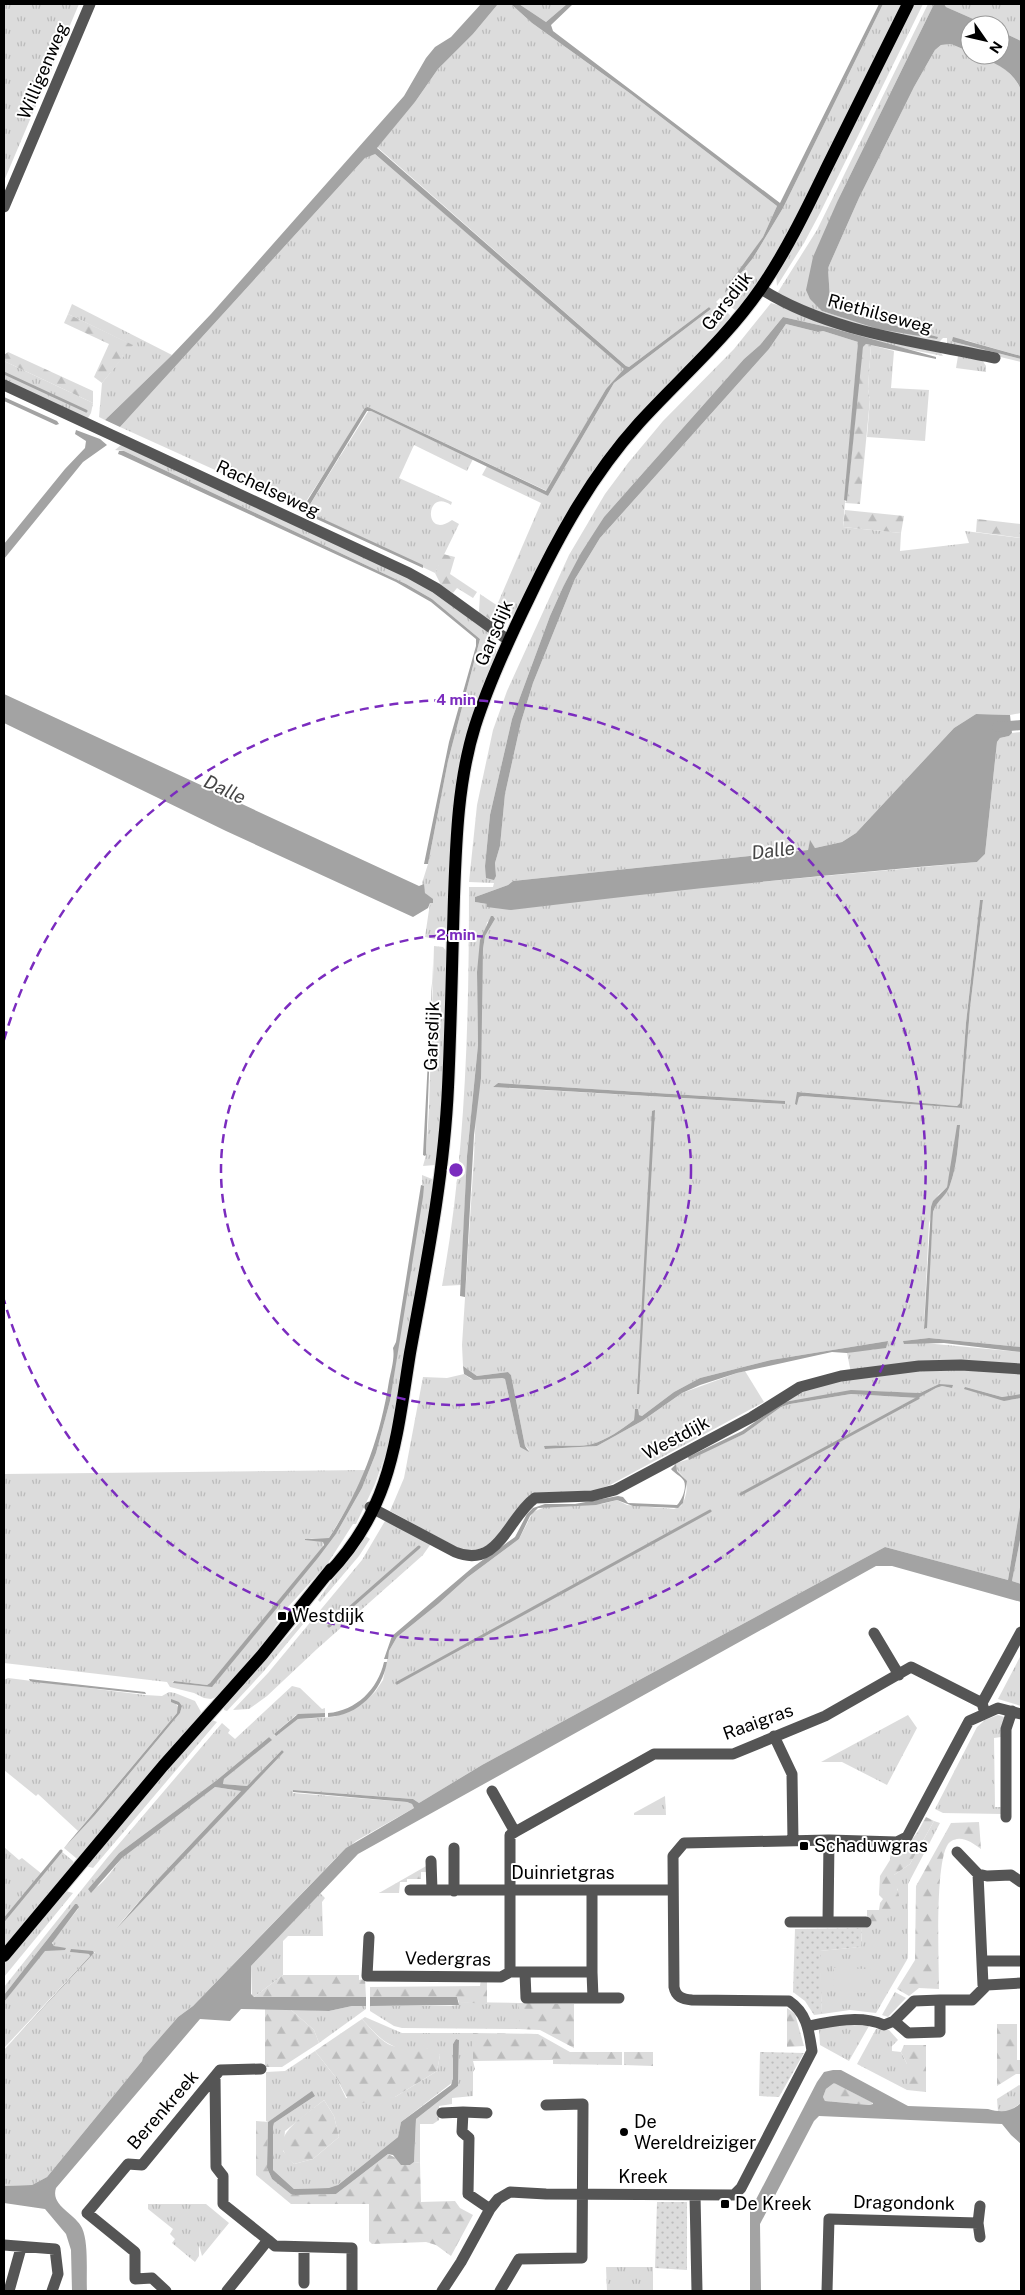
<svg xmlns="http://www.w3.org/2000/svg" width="1025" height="2295" font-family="'Public Sans',sans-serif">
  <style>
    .grass { fill: url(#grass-tufts); fill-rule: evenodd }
    .forest { fill: url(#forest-firs) }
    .garden { fill: url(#garden-dots) }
    .pitch { fill: #dcdcdc }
    .water { fill: #a3a3a3; fill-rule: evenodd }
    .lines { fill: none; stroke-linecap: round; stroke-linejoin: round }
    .stream { stroke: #a3a3a3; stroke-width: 3 }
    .canal { stroke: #a3a3a3; stroke-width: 10 }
    .major-casing { stroke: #dbdbdb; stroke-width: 14 }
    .minor { stroke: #555; stroke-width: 11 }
    .major { stroke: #000; stroke-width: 12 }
    .ring { fill: none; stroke: #7b2cbf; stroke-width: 2.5; stroke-dasharray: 9 6 }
    .poi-dot { fill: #000; stroke: #fff; stroke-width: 2 }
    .labels { text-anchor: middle; stroke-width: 4; stroke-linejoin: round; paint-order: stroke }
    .street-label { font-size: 18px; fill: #000; stroke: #fff }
    .poi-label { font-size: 18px; fill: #000; stroke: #fff; text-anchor: start }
    .water-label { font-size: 19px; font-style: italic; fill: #444; stroke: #fff }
    .centre { fill: #7b2cbf; stroke: #fff; stroke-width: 2.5 }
    .ring-label { font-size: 15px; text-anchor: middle; font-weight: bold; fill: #7b2cbf; stroke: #fff; stroke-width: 4; stroke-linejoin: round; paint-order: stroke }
  </style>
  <defs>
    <pattern id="grass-tufts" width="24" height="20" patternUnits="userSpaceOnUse" patternTransform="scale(1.25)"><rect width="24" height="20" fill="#dcdcdc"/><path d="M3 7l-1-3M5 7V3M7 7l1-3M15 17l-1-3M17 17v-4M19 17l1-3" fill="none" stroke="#bbb"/></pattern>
    <pattern id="forest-firs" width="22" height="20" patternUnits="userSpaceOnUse" patternTransform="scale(1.25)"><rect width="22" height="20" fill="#dcdcdc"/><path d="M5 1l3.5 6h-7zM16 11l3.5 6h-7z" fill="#bbb"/></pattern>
    <pattern id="garden-dots" width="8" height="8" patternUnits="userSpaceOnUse" patternTransform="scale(1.25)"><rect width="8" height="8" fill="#dcdcdc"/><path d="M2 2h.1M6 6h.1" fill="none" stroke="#bbb" stroke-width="1.8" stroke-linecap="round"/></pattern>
  </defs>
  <rect width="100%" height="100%" fill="#fff"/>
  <path class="grass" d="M4,4H79L4,181Z
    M498,4H511L532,23L631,94L777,206L763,237L725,293L753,258L783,208L883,4H902C859,92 819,184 767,268C759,281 749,303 735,310L720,298L716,302L730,315L729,321L633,421L518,609L510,620L493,625L478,614L479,611L491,619L541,503L482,475L487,466L548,496L614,383L711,309L709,307L629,367L626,366L377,147L415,102L438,69L473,34Z
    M519,4H567L546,22Z
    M913,4H923L820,213L804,243L777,286L776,274Z
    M928,4H934L838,200L822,311L855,321L937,337L836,310L830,300L828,268L859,198L914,87L935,50L941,45L951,44L970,52V55C990,55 1014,72 1021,90V356L965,340L954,342L1021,359V362L947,344V338H943L937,344L829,317L779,295L778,292L817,230Z
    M944,4H1021V41L1000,31V25H987L946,7Z
    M371,154H375L624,368V371L606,389L547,491L368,407L301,509L120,427L365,158Z
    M771,303L941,353L943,356L897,347L832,328L783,317L760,345L744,359L604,517L563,587L550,616L512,719L490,815L485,866L496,876L495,863L500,846L505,794L521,722L533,683L575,579L600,538L769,349L786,324L818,332L823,331L858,342L843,527L901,533L900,551L969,543L965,531L1021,538V713L1010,715L976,714L954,728L856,833L842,842L815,848L810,841L808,850L513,881L508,885L475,897V902L487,904V907L977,862L985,854L997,742L1000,738L1009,736L1012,733L1021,732V1347L929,1338L903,1341L1021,1352V1367L851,1373L847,1353L865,1349L873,1350L888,1341L771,1360L700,1378L674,1392L642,1416L639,1415L635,1409L634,1420C622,1429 607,1440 592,1444C578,1448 560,1444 545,1446V1449L597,1446L642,1421L682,1393L737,1373L745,1371L764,1402L610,1485L594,1491L544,1493L494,1544L467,1553L390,1511L404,1478L423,1377L447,1378L464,1374L471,1379L502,1378L505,1379L520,1447L529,1450L525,1446L511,1375L508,1372L477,1376L463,1366L462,1345L474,1157L483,949L485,936L495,919L487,922L477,972L478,1045L467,1156L461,1285L442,1286C466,1154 469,1020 469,887H493L494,883L469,882L477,805L493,730L507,691L569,555L605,494L628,463L663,421L734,349ZM980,900H983L970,1008L962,1108L802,1096L799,1097L797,1105L798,1092L957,1106L960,1103L966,1023ZM498,1083L784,1101V1104L493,1087ZM960,1125C958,1145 957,1166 950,1185C946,1196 937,1200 933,1212L926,1329H924V1325L929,1223L938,1195L947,1187Z
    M72,304L172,355L105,420L99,417L102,383L132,345L68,314Z
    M871,345L894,351L891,388L929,390L925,441L867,437L870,399L868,389Z
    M958,356L981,358L986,366V372L956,368Z
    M4,361L93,403L91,413L88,418H80L4,383Z
    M369,410L473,459L467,471L414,445L399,478L452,502L451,505C425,487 423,541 452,520L459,524L435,573L306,511Z
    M121,445L409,576L489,632C497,641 497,648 495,659L471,729L448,938L445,941L425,937L430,903H433L425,893L422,883L428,864L448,761L480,639L432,599L406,584L124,451L115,450Z
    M434,946L443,947L448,953L441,1130L435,1165L423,1166L426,1155L429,1109Z
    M422,1175L432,1179L434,1185L390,1442L375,1484L356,1524H353L328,1563L277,1619L279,1621L258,1652L219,1696L211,1699L204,1698L194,1693L170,1687L167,1682L4,1663V1474L366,1470L353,1498L329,1538H308L323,1542V1548L210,1683L207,1685L174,1681L172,1682L212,1686L318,1558L336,1534L362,1488L376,1453L390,1401L422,1185Z
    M919,1368L1021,1371V1394L1002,1397L965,1387L1010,1400L1021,1398V1501L1008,1580L885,1547L482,1765L419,1803L413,1799L293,1790V1793L407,1802L412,1804L414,1808L356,1841L336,1858L193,2006L178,2017L143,2057L142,2061L47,2177L32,2185L4,2186V2050L95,1952H70L89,1954L90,1956L4,2048V2002L45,1950H53L57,1947L53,1945V1941L78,1909L75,1904L4,1995V1987L107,1858L222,1723L230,1730L228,1733L235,1739L292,1686L300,1688L322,1709L325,1708V1713L296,1715L274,1734L275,1736L298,1719L334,1717L362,1704L375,1692L383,1680L389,1651L397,1637L438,1604L468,1577L519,1539L533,1512L545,1507L602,1504L617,1500L627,1505L674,1509L681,1506C686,1499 689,1486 684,1478C680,1472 676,1471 674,1464L689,1459L744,1434L781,1407L790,1404L851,1394L917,1398L936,1388L942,1386L952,1388L939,1384L920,1393L869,1391L788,1401V1395L820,1384ZM269,1737L271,1740L224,1779L223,1784L247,1786L282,1750L284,1752L117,1927L159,1878L241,1791L215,1787C185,1810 150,1831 123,1857C114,1866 100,1892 88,1889L119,1853L217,1780Z
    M385,1521L428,1541L430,1545L423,1555L317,1649L267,1696L249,1709L233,1710L268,1673L362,1560Z
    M364,1535L370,1539L359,1556L320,1602L318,1600Z
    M1021,1535V1584L1012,1581Z
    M301,1621L304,1623L264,1671L227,1711L224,1710V1706Z
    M1021,1655V1706L998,1699Z
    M8,1678L145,1695L162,1696L169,1692L175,1693L195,1701L201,1712L198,1719L80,1857L76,1858L64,1848L95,1815L180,1713L182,1706L175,1703L179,1708L177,1713L78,1831L38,1794L36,1796L4,1770V1680Z
    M908,1715L917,1728L887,1785L842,1762H821Z
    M998,1715L1007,1718L1001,1737L994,1738L995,1807H1001L1002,1814L943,1813L935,1809L977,1727L985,1720Z
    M212,1720L217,1722L93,1868L86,1866L168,1768Z
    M665,1796L666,1815H634V1813Z
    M934,1821L940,1823L908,1884V1958L876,2013L850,2010L822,2014L819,1951L861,1947L862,1928H866L898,1890L894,1883V1875L910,1864Z
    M4,1847L19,1860L22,1858L42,1874L61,1851L73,1861L74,1865L4,1946Z
    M66,1891L73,1893L4,1977V1964Z
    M320,1893L325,1898L322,1902L323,1936H288L283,1941V1975L254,1997L252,1996L251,1966Z
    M895,1992L906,1998L888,2017L882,2015Z
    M459,2002L519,2003V2029L402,2028L394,2026L370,2011V2006H451L458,2005Z
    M352,2006H366V2009L319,2043L314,2030L290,2009L329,2011Z
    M365,2017L402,2033H473V2061L475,2069L473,2072V2096L452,2098V2104L439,2106V2120L433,2124H420V2163L414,2162L416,2119L458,2086L459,2040L456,2039L453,2044V2082L401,2122L398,2137L334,2188L294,2189L273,2170V2127L274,2123L315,2096L268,2122L266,2121V2072L285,2071L315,2051L337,2079L346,2098L395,2097L437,2071L440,2055C423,2043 421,2051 403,2049C385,2046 373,2031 362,2019ZM324,2100L334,2116L339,2137L313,2159L294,2164L283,2151L285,2131Z
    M833,2024L869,2026L849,2061L820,2045L819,2030Z
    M880,2028L889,2030L898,2040L892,2046V2051L901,2052L907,2064V2090L857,2064L876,2029Z
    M1019,2085L1021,2086V2103L1009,2111L998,2112L997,2099Z
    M148,2204H206L229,2223L202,2256L199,2245V2256L195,2262L172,2243L175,2239L170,2234L173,2229L148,2209Z
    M606,2267H653V2291H607Z"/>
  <path class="forest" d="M68,314L133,345L102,383L94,377L109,344L64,323Z
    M866,344L871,345L868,389L870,399L860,504L845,503L847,500L861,358L863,347Z
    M8,352L93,391V403L4,361V355Z
    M845,510L904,516L901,533L843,527Z
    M977,519L1021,524V538L976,532Z
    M443,554L455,557L450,574L477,592L473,598L457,588L453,593L441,585L435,573Z
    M480,594L498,606L491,620L479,611Z
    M926,1817L934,1821L910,1864L894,1875L899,1896L884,1925L866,1928L871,1922L867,1919V1910H879L880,1903L883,1899L879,1895L880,1876L890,1860L891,1846C915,1843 915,1836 926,1817Z
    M979,1822L981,1849C972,1842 960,1834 950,1842C934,1854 939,1964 939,1989L919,1988L909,1996L897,1989L915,1960L916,1886L951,1823Z
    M428,1865V1872H421V1879H407V1882H400L399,1893H379Z
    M283,1975H359V1980L365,1979L366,1997H254Z
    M481,1979H487V2004L459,2002L457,1997H370V1987L480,1986Z
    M519,2003L574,2004V2048L540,2030L519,2029Z
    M787,2008L795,2014L804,2046L787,2047Z
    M265,2009H290L314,2030L319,2043L282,2067H265Z
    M362,2019C370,2028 378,2038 388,2044C405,2053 429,2041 440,2055L437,2071L395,2097L351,2105L337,2079L315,2051Z
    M997,2024H1017V2060H1021V2074H1016L997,2086Z
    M473,2033L538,2034L570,2052H622V2065L553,2064V2060L473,2061Z
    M904,2045H926V2092L907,2090V2064L901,2052Z
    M624,2052H653V2066L624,2065Z
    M834,2083L874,2103L869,2105L825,2101L823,2097L826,2089Z
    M324,2100L334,2116L339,2137L313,2159L294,2164C291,2161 286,2157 284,2152C273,2133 311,2111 324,2100Z
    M256,2121L268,2122L267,2168L272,2179L295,2195L336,2194L388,2154L410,2165L414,2162L420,2163L421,2202L455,2201L460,2208L473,2215L451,2256L436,2245L426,2242L372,2244L369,2241V2204H291L256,2175Z"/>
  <path class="garden" d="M862,1928L861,1947L820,1951L822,2014L814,2015L805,2001L793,1992L795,1929Z
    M760,2052L804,2053L779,2097L759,2096Z
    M657,2202H687V2270L655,2268Z"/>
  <path class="pitch" d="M834,1968L871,1969L870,1993L833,1992Z"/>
  <path class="water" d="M481,4H498L473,34L438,69L415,102L377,148L626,366L629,367L709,307L711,309L614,383L548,496L371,411H367L306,511L423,565V568L297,510L306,503L365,408L368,407L546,491L606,389L624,369L375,154L365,158L120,427L105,420L172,355L211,314L404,96L426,58L435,47L451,37Z
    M511,4H519L546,22L567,4H573L551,25L553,31L780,203L879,4H883L783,208L753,258L725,293L726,288L763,237L777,206L631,94L532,23Z
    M934,4H944L946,7L987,25H970V52L951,44L941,45L935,50L914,87L859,198L828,268L830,300L836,310L938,337L937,339L878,329L822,311L810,299L806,290L813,257L838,200Z
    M1000,31L1021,41V90C1013,70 995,63 976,55H1000Z
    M783,317L832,328L936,357V359L866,344L863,347L847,501L844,500L858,342L823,331L818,332L786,324L769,349L600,538L575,579L533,683L521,722L505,794L500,846L495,863L496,876L494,880L486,878L485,866L490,815L512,719L550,616L563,587L581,553L604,517L744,359L760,345Z
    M953,337L1021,356V359L954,342L952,341Z
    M4,397L57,421L59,424L56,425L4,401Z
    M76,430L100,439L107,445L83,462L4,559V544L65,469L85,448L86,441L75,434Z
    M119,451H124L406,584L432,599L480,639L448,761L428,864H424L449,742L476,646V639L431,602L396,582L121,455L118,454Z
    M4,694L419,886L424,884L425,893L433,899V903H430L428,908L413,917L226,831L4,723Z
    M976,714L1010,715L1012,733L1009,736L1000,738L997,742L985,854L977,862C821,875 666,891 511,910L487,907V904L475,902V897L508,885L513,881L808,850L810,840L815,848L842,842L856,833L954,728Z
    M980,900H983L970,1008L962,1108L802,1096L799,1097L797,1105L795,1104L797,1092L957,1106L960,1103L966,1023Z
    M491,916H493L495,919L485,936L483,949L481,1078L474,1135L465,1297L460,1296L467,1156L478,1045L477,972L480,940Z
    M433,964L426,1155L425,1156L423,1155Z
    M498,1083L785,1101V1104L493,1087Z
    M655,1110L639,1394H637L652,1111Z
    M957,1125H960C958,1145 957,1166 950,1185C947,1196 937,1200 933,1212L927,1328L924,1329L931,1207L933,1201L947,1187Z
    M421,1185L424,1186L423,1197L390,1401L376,1453L362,1488L336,1534L318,1558L212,1687L173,1683L174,1681L207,1685L210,1683L324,1545L323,1542L305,1540V1539L329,1538C361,1489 380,1439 389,1381C391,1371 395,1357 393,1348L396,1342Z
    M929,1338L1021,1347V1352L944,1343L904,1344L903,1341Z
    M888,1341L886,1348L847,1353L832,1352L737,1373L700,1385L682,1393L642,1421L597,1446L545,1449L544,1446C560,1444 578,1448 592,1444C607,1440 622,1429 634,1420L635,1409H638L639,1415L642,1416L674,1392L700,1378L771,1360Z
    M463,1366L477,1376L508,1372L511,1375L525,1446L529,1452L520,1447L505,1379L502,1378L474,1380L464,1374Z
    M939,1384L953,1385L952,1388L942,1386L936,1388L918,1398L851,1394L790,1404L781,1407L744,1434L689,1460L688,1457L742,1431L784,1402L851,1390L920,1393Z
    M965,1387L1002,1397L1021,1394V1398L1004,1401L964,1389Z
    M676,1464L677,1471L687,1481L683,1503L678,1508L633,1506L617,1500L596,1505L538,1508L530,1516L519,1539L468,1577L438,1604L397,1637L389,1651L388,1659H384L392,1636L473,1567L515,1537L527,1514L533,1508L545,1504H575L618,1496L623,1497L628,1503L677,1505C682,1500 687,1488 684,1481C681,1476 674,1473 671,1469Z
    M1021,1501V1535L1012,1581L1021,1584V1602L892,1566H876L358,1854L251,1966V1994L254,1997H366V2006H352L329,2011L241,2009L230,2021L200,2019L56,2188C50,2206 76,2214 82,2228C89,2243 86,2274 87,2291H72L71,2250L66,2234L45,2209L4,2203V2186L32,2185L47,2177L142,2061L143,2057L178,2017L193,2006L346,1848L414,1808L412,1804L407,1802L293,1792V1790L413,1799L419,1803L482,1765L885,1547L1008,1580Z
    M384,1662H387C382,1691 358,1716 328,1717V1713C356,1711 378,1689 384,1662Z
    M29,1679L145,1692L146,1694L34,1682L30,1681Z
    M171,1699L179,1702L182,1706L180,1713L95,1815L64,1848L177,1713L178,1705L171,1702Z
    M325,1713V1717L298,1719L276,1736L274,1734L298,1714Z
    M269,1737L272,1740L224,1779L223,1784L247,1786L282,1750L284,1752L117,1928L159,1878L241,1791L215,1787L122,1858L91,1893L88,1889L119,1853L217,1780Z
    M75,1904H77L79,1907L52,1943L54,1946L66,1948L65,1950L45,1951L4,2002V1995Z
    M71,1949L93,1951L94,1953L4,2050L90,1956L89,1954L70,1952Z
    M370,1997H457L459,2005L370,2006Z
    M456,2039L459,2040L458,2086L416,2119L414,2162L410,2165H401L393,2155L388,2154L336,2194L295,2195L291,2194L272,2179L267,2168L268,2122L312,2091L315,2096L274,2123L273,2127V2170L294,2189L329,2188L338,2185L398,2137L401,2122L451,2085L453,2079V2044Z
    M833,2070H841L908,2106L988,2109C1002,2113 1011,2112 1021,2103V2144L1011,2135L1002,2124L819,2116L814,2121L760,2224L761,2291H750V2211L817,2082L824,2072ZM834,2083L873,2103V2104L869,2105L825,2101L823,2097L826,2089Z"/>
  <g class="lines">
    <path class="stream" d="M4,373L86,411
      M741,1494L918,1398
      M329,1626L419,1547
      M397,1683L710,1511
      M4,1920L61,1851"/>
    <path class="canal" d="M997,727L1021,725"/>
    <g class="major-casing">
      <path id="major" d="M327,1575C392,1508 396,1440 410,1353C426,1265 444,1177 448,1087C451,1024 452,961 454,897C456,840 458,780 475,726C489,682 509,639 529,598C559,535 592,475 639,423C680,378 726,339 761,288C787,250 807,208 827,167C854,112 881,58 908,4
        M4,1956L163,1766L262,1655L331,1569"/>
    </g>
    <path class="minor" d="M4,207L90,4
      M761,289C828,332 918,342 995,358
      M4,385L409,573L436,588L508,640
      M370,1507L455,1552C499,1570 508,1517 535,1498L592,1496L615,1490L752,1417L800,1387L841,1376L919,1366L961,1365L1021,1369
      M874,1633L899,1675
      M984,1710L982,1703L1021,1632
      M774,1736L792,1774L793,1841
      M492,1791L515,1832
      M1006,1817V1729L1012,1711
      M957,1852L978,1874L987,1876L1011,1875L1021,1882
      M431,1861L432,1890
      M978,1874L983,1985H987
      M410,1890H673
      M454,1891V1848
      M592,1892V1972
      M790,1922H866
      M828,1922L829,1840
      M369,1937L367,1976L501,1977L510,1972H592L593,1998
      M983,1961H1021
      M510,1972V1835L515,1832L654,1754H733L825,1716L911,1667L982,1703
      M525,1973L526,1998H619
      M940,2000V2032L908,2033L894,2021L914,2001Z
      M940,2000H972L987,1985L1021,1983
      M809,2026C832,2021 861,2015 884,2025L894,2021
      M215,2076L216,2167L223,2176V2204L268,2240
      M442,2113L463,2112
      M487,2113L463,2112L462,2132L469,2138L468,2194L490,2209
      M695,2195L697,2291
      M980,2206L978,2223L980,2237
      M4,2245L55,2249L58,2274L52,2291
      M304,2283V2247
      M9,2291L21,2248
      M166,2291L152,2278L135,2279V2252L87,2213L128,2164L142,2165L220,2070L261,2069
      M227,2291L268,2240L275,2246L352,2248V2291
      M442,2291L461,2262L490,2209L498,2199L510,2192L546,2194L734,2195L741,2188L812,2051C809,2031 807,2013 789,2001L692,2000C682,1999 676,1997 674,1987L673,1856L684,1843L829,1840L897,1842L907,1837L969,1721L998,1708L1021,1714
      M500,2291L519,2259L582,2258L583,2104L546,2105
      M827,2291L829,2219L978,2223"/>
    <use href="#major" class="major"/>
  </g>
  <g class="ring">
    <circle cx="456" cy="1170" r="235"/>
    <path d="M4 1040A470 470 0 1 1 4 1300"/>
  </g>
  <g class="poi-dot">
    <rect x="277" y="1611" width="10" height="10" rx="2.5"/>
    <rect x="799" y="1841" width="10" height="10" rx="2.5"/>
    <circle cx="624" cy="2132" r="5"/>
    <rect x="720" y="2199" width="10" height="10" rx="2.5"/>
  </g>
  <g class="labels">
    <g class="street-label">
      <text transform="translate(43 71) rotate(-67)" y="6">Willigenweg</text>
      <text transform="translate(727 301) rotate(-52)" y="6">Garsdijk</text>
      <text transform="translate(880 314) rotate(15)" y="6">Riethilseweg</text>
      <text transform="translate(268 489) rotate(25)" y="6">Rachelseweg</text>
      <text transform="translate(494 633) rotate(-67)" y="6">Garsdijk</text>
      <text transform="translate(432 1036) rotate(-88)" y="6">Garsdijk</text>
      <text transform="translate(676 1438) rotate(-28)" y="6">Westdijk</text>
      <text transform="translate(758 1722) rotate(-20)" y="6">Raaigras</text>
      <text x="563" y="1879">Duinrietgras</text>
      <text transform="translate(448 1959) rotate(1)" y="6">Vedergras</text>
      <text transform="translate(163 2110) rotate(-49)" y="6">Berenkreek</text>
      <text x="643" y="2183">Kreek</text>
      <text transform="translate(904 2203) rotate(1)" y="6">Dragondonk</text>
    </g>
    <g class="poi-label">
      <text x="292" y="1622">Westdijk</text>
      <text x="814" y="1852">Schaduwgras</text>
      <text x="634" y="2128">De<tspan x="634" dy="21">Wereldreiziger</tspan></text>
      <text x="735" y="2210">De Kreek</text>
    </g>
    <g class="water-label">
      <text transform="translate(225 789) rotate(25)" y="7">Dalle</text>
      <text transform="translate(773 850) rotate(-7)" y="7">Dalle</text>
    </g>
  </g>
  <circle cx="456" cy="1170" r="8" class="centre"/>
  <g class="ring-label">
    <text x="456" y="705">4 min</text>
    <text x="456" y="940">2 min</text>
  </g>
  <rect width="1025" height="2295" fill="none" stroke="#000000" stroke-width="10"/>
  <g transform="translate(985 40) rotate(124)"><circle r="24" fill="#ffffff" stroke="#999999"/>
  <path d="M0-4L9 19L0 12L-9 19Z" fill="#000000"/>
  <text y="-8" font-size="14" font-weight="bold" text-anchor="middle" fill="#000000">N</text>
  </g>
</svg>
